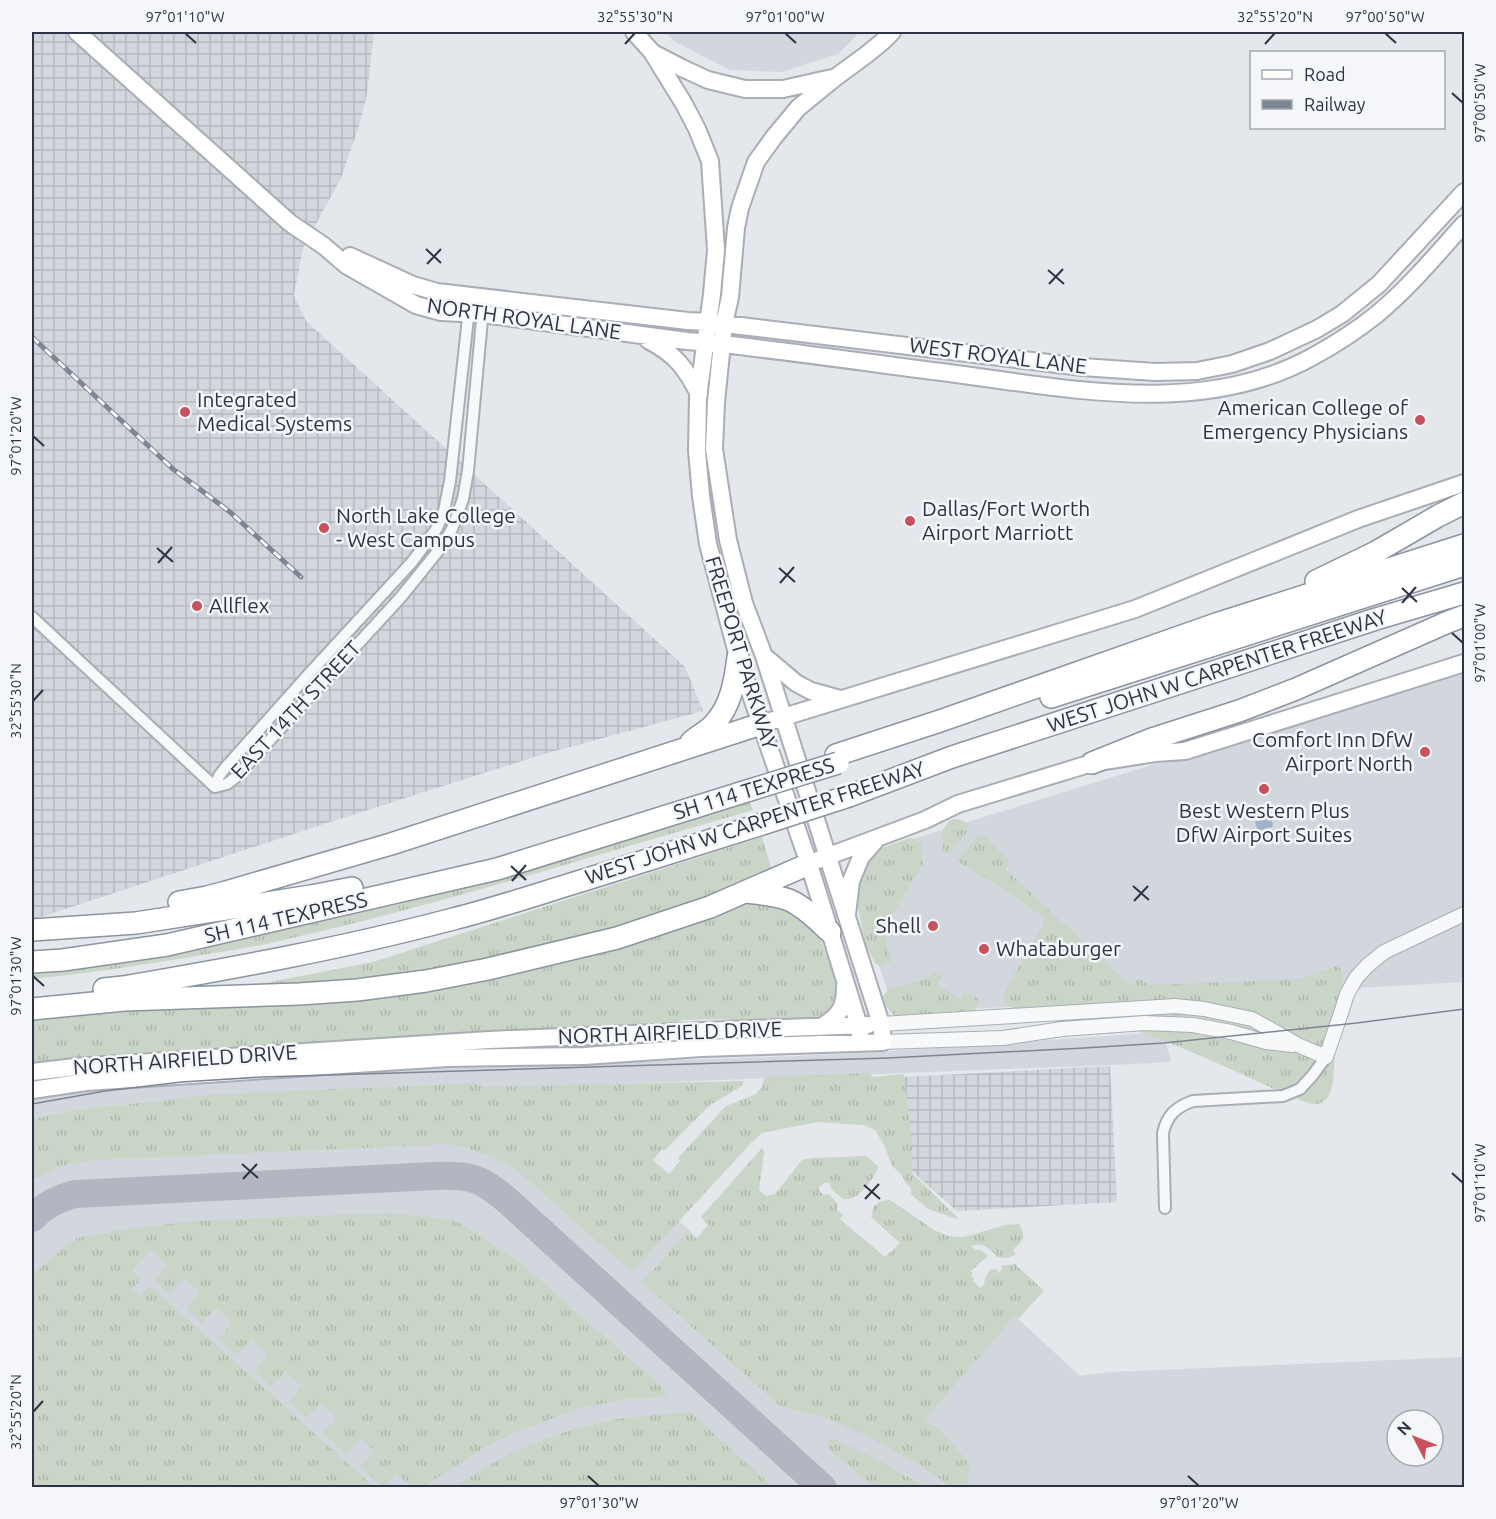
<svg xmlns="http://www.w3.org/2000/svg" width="1496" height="1519" font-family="Ubuntu,sans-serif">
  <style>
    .built { fill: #d2d6dd; fill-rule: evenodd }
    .industrial { fill: url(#industrial-grid) }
    .grass { fill: url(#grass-tufts) }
    .water { fill: #a2b2c9 }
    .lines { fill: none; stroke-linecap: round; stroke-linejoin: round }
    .taxiway { stroke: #b1b6c0; stroke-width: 28 }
    .minor-casing { stroke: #a9adb5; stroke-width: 14 }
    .tertiary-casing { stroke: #a9adb5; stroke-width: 16 }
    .secondary-casing { stroke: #a9adb5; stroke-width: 20 }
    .motorway-casing { stroke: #8c93a1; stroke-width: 24 }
    .minor { stroke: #f7f8fa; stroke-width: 10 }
    .tertiary { stroke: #f7f8fa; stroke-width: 14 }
    .secondary { stroke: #fff; stroke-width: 16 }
    .motorway { stroke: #fff; stroke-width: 21 }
    .tram { stroke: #7e8594; stroke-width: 1.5 }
    .rail-casing { stroke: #7e8594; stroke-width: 5 }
    .rail { stroke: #f4f6f9; stroke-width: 3; stroke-dasharray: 9; stroke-linecap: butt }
    .motorway-bridge-casing { stroke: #8c93a1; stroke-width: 24; stroke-linecap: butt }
    .motorway-bridge { stroke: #fff; stroke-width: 21 }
    .ticks { fill: none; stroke: #2c3343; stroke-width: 2 }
    .poi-dot { fill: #c8515c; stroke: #f4f6f9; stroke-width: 2 }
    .labels { text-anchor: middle; stroke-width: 5; stroke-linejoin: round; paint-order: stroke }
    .street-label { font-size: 21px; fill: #2c3343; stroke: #f4f6f9 }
    .poi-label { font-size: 21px; fill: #2c3343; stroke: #f4f6f9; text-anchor: start }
    .neatline { fill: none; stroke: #2c3343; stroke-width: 2 }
    .ticks-label { font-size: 15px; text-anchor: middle; fill: #2c3343 }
  </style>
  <defs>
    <pattern id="industrial-grid" width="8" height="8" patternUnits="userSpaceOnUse" patternTransform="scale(1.5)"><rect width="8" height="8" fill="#d2d6dd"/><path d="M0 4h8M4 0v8" fill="none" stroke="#b4b8bf"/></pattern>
    <pattern id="grass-tufts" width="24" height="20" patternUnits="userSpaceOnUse" patternTransform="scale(1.5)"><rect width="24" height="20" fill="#c9d5c6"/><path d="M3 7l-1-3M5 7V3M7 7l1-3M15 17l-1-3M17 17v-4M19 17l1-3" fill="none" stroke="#adb7ab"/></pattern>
  </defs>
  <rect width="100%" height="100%" fill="#e4e7eb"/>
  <path class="built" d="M665,32H860L838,54L782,72L730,70L674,41Z
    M1464,668V982L895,1013L860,910L900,843Z
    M1163,1032L1171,1062L1111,1065L537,1087H485L473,1083L383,1087L167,1100L73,1110L32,1119V1096L254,1074L800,1056L895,1051Z
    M318,1097L664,1208L700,1240L906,1440L1015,1316L1080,1376L1110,1372L1464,1357V1487L32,1488V1130ZM1397,1420H1433V1456H1397Z"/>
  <path class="industrial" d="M32,32H374L367,94L360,123L341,178L303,248L294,295L306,321L685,667L703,711L544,754L330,822L32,920Z
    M1110,1066L1117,1202L957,1211L907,1167L903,1077Z"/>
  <path class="grass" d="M749,801L753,810C591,856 430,908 266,944C239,950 212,953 185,958C134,966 83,974 32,979V965L114,958L268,933L400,904Z
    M958,819L965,822L970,828L949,854L944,853C942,836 938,834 950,820Z
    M979,836H982L986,838L1010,862L1005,869L1131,986L1139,978L1145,983L1151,985L1300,979L1337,966C1351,975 1336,998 1334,1012C1330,1032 1343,1093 1321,1103C1319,1104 1315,1104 1313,1104C1307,1103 1301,1100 1296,1098C1280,1092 1265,1085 1250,1078C1217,1063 1184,1048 1149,1035C1115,1022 1080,1014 1044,1010C1034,1009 1010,1012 1005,1003C1003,1000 1003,998 1004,994C1007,986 1012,978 1017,970C1026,954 1035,939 1044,923L1043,917L1001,887L957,861Z
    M762,837L773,874L625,929L401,980L245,987L373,962Z
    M910,838L921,843L923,864L885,927L884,933L891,961L882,967L875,963L865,943L857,903L859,886L866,865L879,849Z
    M756,902L785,907L808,923L820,938L836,981L839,996L834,1013L813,1020L749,1023L721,1019L683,1020L665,1027L423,1039L315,1042L32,1067V1020L211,1004L401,994Z
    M934,973L942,976L937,985L961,999L965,992L979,999L978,1005L974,1011L960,1014L900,1016L894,1015L886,1006L883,996L889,989L924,979Z
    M870,1073L872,1077L904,1074L912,1143V1173L958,1218L957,1219L928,1209L911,1194V1188L906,1183L902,1175L892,1166L884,1145L875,1130L863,1125L817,1122L762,1133L752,1142L632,1272L518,1171C494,1155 476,1150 448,1144L91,1160L60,1166L32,1180V1119L73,1110L167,1100L195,1096L227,1094L473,1083L485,1087L744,1081L742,1086L710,1105L665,1150H662L653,1160L669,1174L680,1161L678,1158L726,1106L756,1094L762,1087L764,1079L768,1077Z
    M762,1148L764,1152L759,1190L766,1196L775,1194L802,1160L813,1158L866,1156L878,1166C877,1175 862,1194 853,1198C850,1199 847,1199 843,1199L832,1190L829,1183H824L819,1187L820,1192L824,1195L829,1194L838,1204L837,1210L843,1215L840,1219L885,1257L900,1243L871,1217L874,1206L881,1201L890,1200L934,1230L948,1236L964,1237L1005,1225L1019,1224C1027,1238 1023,1240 1013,1250L1016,1254L1008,1258L997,1257C990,1248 983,1242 971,1246L976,1250C981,1249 984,1252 988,1256L971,1271L973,1274L971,1276L974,1279L973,1281L980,1288L984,1285L985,1278L990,1270L996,1269L998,1273L1002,1269L1001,1266L1015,1264L1044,1291L1018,1319L1015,1316L925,1419L936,1427L969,1462L968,1487H951L922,1466L865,1435L829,1419L780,1406L642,1282L688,1232L696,1239L708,1225L701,1217Z
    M388,1213L448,1220L460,1223L517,1260L660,1385L667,1396L626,1399L577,1409L521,1430L489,1445L441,1475L424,1487H409L410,1486L396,1473L383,1487L360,1467L375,1451L361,1438L346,1454L323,1433L337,1418L321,1403L306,1418L289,1402L302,1386L285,1372L271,1387L255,1371L268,1355L252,1339L237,1355L219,1339L232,1323L217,1308L201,1323L187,1309L198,1295V1290L184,1278L170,1294L154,1280L167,1265L151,1250L132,1270L141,1279L132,1289L140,1296L149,1286L153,1288L374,1487H32V1276L49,1260L77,1238L132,1228L197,1221Z
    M675,1413H691L773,1487H454L510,1453L567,1431L615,1419Z
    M830,1438C865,1452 893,1467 924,1487H875L827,1448Z"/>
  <path class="water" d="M1270,817L1273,824L1272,827L1258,831L1255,822Z"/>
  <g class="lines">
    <path class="taxiway" d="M32,1218C45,1205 57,1199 75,1194L434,1176C472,1175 480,1177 509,1202L823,1488"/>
    <g class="minor-casing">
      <path id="minor" d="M32,617L215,787
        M215,787L227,784L236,777L401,597L442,546L452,529L463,499L468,471L483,309
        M215,787L219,776L225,768L307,676L412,562L437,528L444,511L450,481L469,309
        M1165,1208L1163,1133C1167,1115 1176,1107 1193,1101L1283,1096L1300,1089L1312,1076L1326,1057"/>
    </g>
    <g class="tertiary-casing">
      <path id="tertiary" d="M881,1024L1175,1006L1204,1009L1252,1019L1300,1046L1326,1057L1341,1013L1347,994L1356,978L1367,966L1384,952L1464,914
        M883,1042L1003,1038L1062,1029L1145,1023L1193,1025L1231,1032L1266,1042L1292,1045"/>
    </g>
    <g class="secondary-casing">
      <path id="secondary" d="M77,32L290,223L324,246L346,265L416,305L441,312L482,314L687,341L722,344C800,353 878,364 956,374C1072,389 1203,417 1312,357C1334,345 1356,331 1376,315C1409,288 1436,255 1464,224
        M634,32L652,52L684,104L697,129L710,161L716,250L712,294L698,397L697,451L701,496L708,544L738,657L809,864L859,1026L861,1042
        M653,53L682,68L708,80L745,89H783L832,78
        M350,256L413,285L437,292L688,321L708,322L1082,367L1155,372L1197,371L1232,364L1270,351L1317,329L1342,314L1379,284L1464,192
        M648,340C675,354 685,367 699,394
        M764,656L796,683L811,691L840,699
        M761,724L1135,609L1358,519L1464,483
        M818,860L925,820L958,804L1092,763L1155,753L1185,751L1464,663
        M847,914L851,881L861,857L876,840
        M821,1027C839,1016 845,1008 845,987
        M32,1072L75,1067L489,1040L752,1029L868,1025
        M32,1090L86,1082L447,1058L584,1056L701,1048L883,1042L881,1024L764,656L744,603L728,540L714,449L716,402L724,324L730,297L736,228L740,208L756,162L774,137L798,108L836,77L866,55L882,42L892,32"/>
    </g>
    <g class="motorway-casing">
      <path id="motorway" d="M1316,581L1376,552L1438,516L1464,503
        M1051,697L1464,565
        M691,742C698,736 708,731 714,724C731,706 735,681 738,657
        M836,755L940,721L1216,624L1464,545
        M1092,763L1152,739L1239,711L1296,689L1448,622L1464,616
        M849,796L952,757L1376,619L1464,593
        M747,892C761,894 776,895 789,900C805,907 818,921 830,932
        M179,902L207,897L226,892L391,844L761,724
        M32,930L136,923L311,896L352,888
        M32,962L63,960L167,945L497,869L750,790
        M104,989L123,987C234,968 344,948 453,919C497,908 541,893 584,880C643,861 703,843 762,824
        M32,1009L124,1000L299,994L357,990L426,981L488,969L617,938L710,907L809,864"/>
    </g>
    <use href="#minor" class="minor"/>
    <use href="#tertiary" class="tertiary"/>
    <use href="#secondary" class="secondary"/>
    <use href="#motorway" class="motorway"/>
    <path class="tram" d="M32,1104L105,1091L182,1082L262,1077L888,1058L1084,1048L1164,1043L1357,1023L1464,1009"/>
    <g class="rail-casing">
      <path id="rail" d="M32,337L173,469L230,512L301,577"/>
    </g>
    <use href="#rail" class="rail"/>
    <g class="motorway-bridge-casing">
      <path id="motorway-bridge" d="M750,790L838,763
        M762,824L849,796"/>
    </g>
    <use href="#motorway-bridge" class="motorway-bridge"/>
  </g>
  <path class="ticks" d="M185,33L196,43M785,33L796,43M1385,33L1396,43M625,44L635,33M1265,44L1275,33M1452,93L1463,103M426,249L441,263M427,264L441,249M1048,270L1064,284M1049,284L1063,269M33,436L44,446M157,548L173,562M158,563L172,547M779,568L795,582M780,583L794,567M1402,588L1417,602M1402,603L1416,587M1452,633L1463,643M33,701L43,690M511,866L526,880M512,881L526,865M1133,886L1149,900M1134,901L1148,886M33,976L44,986M242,1164L258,1178M1452,1173L1463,1183M243,1179L257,1164M864,1185L880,1199M865,1199L879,1184M33,1412L43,1401M588,1476L599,1486M1188,1476L1199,1486"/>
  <g class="poi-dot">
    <circle cx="185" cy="412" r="6"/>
    <circle cx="1420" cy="420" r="6"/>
    <circle cx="910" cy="521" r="6"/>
    <circle cx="324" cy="528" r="6"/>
    <circle cx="197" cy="606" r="6"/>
    <circle cx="1425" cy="752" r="6"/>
    <circle cx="1264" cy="789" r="6"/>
    <circle cx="933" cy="926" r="6"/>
    <circle cx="984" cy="949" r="6"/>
  </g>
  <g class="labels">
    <g class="street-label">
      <text transform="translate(524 319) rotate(8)" y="7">NORTH ROYAL LANE</text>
      <text transform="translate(998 356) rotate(7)" y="7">WEST ROYAL LANE</text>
      <text transform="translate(741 653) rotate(73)" y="7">FREEPORT PARKWAY</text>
      <text transform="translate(1217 671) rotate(-18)" y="7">WEST JOHN W CARPENTER FREEWAY</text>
      <text transform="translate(296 710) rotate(-47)" y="7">EAST 14TH STREET</text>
      <text transform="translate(754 789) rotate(-17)" y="7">SH 114 TEXPRESS</text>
      <text transform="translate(755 823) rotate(-18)" y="7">WEST JOHN W CARPENTER FREEWAY</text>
      <text transform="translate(286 918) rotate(-13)" y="7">SH 114 TEXPRESS</text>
      <text transform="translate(670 1033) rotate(-2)" y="7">NORTH AIRFIELD DRIVE</text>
      <text transform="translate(185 1060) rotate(-4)" y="7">NORTH AIRFIELD DRIVE</text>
    </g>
    <g class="poi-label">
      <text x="197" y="407">Integrated<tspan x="197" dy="24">Medical Systems</tspan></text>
      <text x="1408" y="415" text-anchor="end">American College of<tspan x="1408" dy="24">Emergency Physicians</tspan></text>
      <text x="922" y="516">Dallas/Fort Worth<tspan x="922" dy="24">Airport Marriott</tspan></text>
      <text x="336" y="523">North Lake College<tspan x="336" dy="24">- West Campus</tspan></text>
      <text x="209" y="613">Allflex</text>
      <text x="1413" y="747" text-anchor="end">Comfort Inn DfW<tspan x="1413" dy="24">Airport North</tspan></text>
      <text x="1264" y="818" text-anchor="middle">Best Western Plus<tspan x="1264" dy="24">DfW Airport Suites</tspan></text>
      <text x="921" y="933" text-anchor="end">Shell</text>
      <text x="996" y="956">Whataburger</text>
    </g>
  </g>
  <rect width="1496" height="1519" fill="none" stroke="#f4f6f9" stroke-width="66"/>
  <rect x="1250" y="51" width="195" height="78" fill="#f4f6f9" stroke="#a4a8b0" stroke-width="1.5"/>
  <rect x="1262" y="70" width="30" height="9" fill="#ffffff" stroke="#a4a8b0" stroke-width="1.5"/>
  <text x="1304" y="81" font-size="18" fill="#2c3343">Road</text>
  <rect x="1262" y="100" width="30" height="9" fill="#7e8594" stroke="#a4a8b0" stroke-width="1.5"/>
  <text x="1304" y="111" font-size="18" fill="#2c3343">Railway</text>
  <g transform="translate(1415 1438) rotate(312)"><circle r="28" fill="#f4f6f9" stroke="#a4a8b0" stroke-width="1.5"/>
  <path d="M0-4.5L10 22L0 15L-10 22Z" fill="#c8515c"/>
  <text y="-9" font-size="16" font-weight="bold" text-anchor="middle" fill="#2c3343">N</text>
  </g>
  <rect x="33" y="33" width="1430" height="1453" class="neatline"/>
  <g class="ticks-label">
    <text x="185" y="22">97°01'10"W</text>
    <text x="635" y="22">32°55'30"N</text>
    <text x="785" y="22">97°01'00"W</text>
    <text x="1275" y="22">32°55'20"N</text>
    <text x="1385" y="22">97°00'50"W</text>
    <text transform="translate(1480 103) rotate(-90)" y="5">97°00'50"W</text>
    <text transform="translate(16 436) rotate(-90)" y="5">97°01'20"W</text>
    <text transform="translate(1480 643) rotate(-90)" y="5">97°01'00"W</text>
    <text transform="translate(16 701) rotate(-90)" y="5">32°55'30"N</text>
    <text transform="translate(16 976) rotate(-90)" y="5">97°01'30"W</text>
    <text transform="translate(1480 1183) rotate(-90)" y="5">97°01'10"W</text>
    <text transform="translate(16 1412) rotate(-90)" y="5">32°55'20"N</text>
    <text x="599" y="1508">97°01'30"W</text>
    <text x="1199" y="1508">97°01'20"W</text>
  </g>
</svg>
